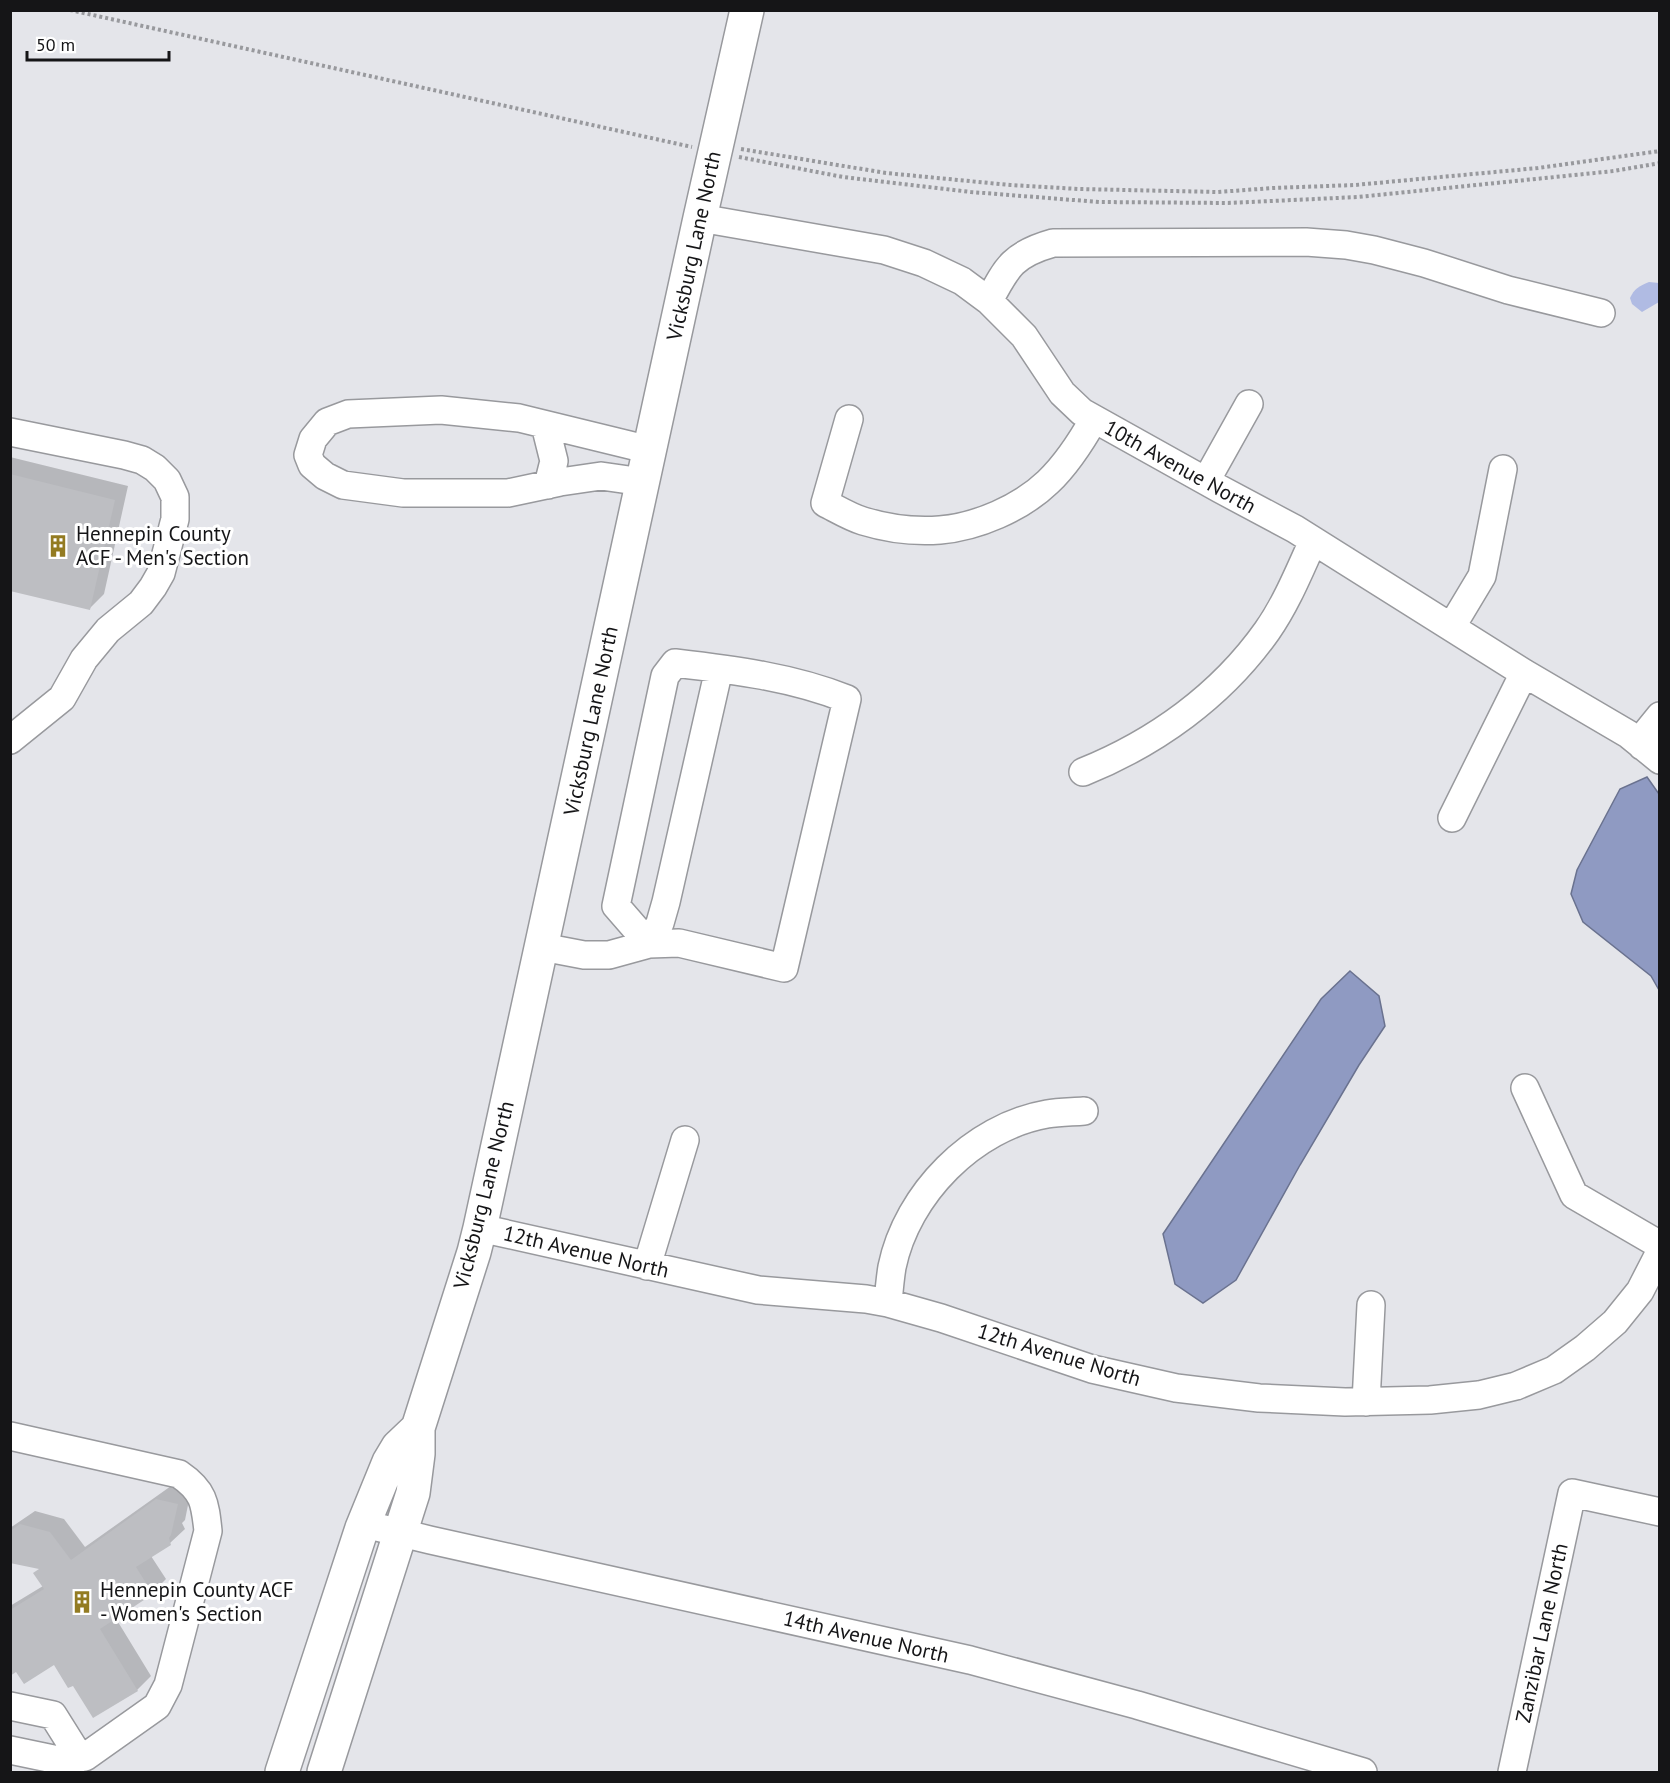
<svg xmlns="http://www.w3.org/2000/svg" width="1670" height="1783" font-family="'PT Sans',sans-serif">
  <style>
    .green { fill: #b0bbe3 }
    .water { fill: #8f9ac2; stroke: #6a728f; stroke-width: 1.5 }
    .shadow { fill: #0003 }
    .building { fill: #bdbec2 }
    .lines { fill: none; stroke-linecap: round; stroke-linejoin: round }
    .minor-casing { stroke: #98999d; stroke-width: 30 }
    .major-casing { stroke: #98999d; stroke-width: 36 }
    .path { stroke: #98999d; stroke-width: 4; stroke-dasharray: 3 3; stroke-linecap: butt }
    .minor { stroke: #fff; stroke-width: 27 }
    .major { stroke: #fff; stroke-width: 33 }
    .labels { text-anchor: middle; stroke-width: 6; stroke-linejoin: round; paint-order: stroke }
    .street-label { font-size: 21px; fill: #151517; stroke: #fff }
    .poi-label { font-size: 21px; fill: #151517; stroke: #fff; text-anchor: start }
  </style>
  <rect width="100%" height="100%" fill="#e4e5ea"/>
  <path class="green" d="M1649,282L1659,283V302L1642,312L1632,304L1630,298C1634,289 1639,286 1649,282Z"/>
  <path class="water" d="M1647,777L1659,794V990L1651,976L1583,922L1571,894L1577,870L1620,789Z
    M1350,971L1379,996L1385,1026L1359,1065L1300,1165L1236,1280L1203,1303L1175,1284L1163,1234L1321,999Z"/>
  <path class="shadow" d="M10,457L128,486L104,594L90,608L10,590Z
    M171,1486L191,1490L185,1520L182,1523L185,1529L170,1543L151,1556L166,1579L152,1593L115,1617L151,1676L137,1690L93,1716L74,1684L54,1663L16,1670L10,1674V1606L43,1586L41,1568L10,1561V1528L35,1511L64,1519L85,1547Z"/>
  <path class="building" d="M10,474L115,500L90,610L10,591Z
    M156,1499L178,1504L171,1535L169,1538L171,1545L136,1567L153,1594L100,1629L138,1691L93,1718L73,1686L68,1688L54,1665L24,1684L16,1672L10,1676V1610L44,1589L33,1573L39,1569L10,1563V1531L20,1524L50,1532L71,1560Z"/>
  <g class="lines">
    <g class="minor-casing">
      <path id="minor" d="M700,218L884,250L924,263L962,281L989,301L1024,336L1062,393L1082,412L1220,489L1295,529L1524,673L1628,734L1660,760
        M989,301C1007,266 1014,254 1053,243L1306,242L1346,245L1374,250L1424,263L1508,290L1601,313
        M849,419L825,503C837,509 850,517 863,521C886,528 915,532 940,530C977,527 1021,508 1048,482C1067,464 1081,442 1094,419
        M545,425L554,461L548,485
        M10,432L124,455L142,460L155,468L167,480L175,497V519L161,573L153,587L141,603L108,630L84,659L62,698L10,740
        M1206,481L1249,404
        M643,482L601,476L560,482L508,493H403L343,485L325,476L312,465L308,455L313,439L327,422L348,414L441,410L519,418L650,450
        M1452,626L1482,576L1503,469
        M1642,746L1647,732L1660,716
        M1083,772C1155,743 1221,696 1267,631C1286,604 1299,572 1313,541
        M1452,818L1524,673
        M542,947L584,955H609L649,944L679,943L784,968L847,699C792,677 734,670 675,663L665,676L616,906L649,944L660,923L666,902L719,669
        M1525,1088L1574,1195L1660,1245
        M480,1228L758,1290L866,1299L888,1303L941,1318L1092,1369L1176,1388L1259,1398L1345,1402L1430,1400L1479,1395L1516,1386L1554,1370L1585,1348L1615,1322L1640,1291L1660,1252
        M647,1266L685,1140
        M888,1303C889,1291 890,1279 892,1267C907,1194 973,1127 1047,1114C1059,1112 1072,1112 1084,1111
        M1366,1402L1371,1305
        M10,1436L179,1474C204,1491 205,1503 208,1531L168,1685L157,1706L85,1757L58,1760L10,1750
        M364,1524L430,1540L970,1660L1137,1705L1363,1772
        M10,1706L53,1715L80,1758
        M1512,1772L1572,1493L1660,1512"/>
    </g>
    <g class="major-casing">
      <path id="major" d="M282,1772L362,1528L389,1462L398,1447L418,1428
        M324,1772L413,1493L418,1454V1428L474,1252L480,1228L700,218L747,10"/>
    </g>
    <path class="path" d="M70,10L692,147
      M741,149L886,173L1010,185L1079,189L1218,192L1273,188L1355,185L1538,168L1660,151
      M739,157L843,177L971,192L1099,202L1228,203L1358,197L1614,171L1660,163"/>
    <use href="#minor" class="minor"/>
    <use href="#major" class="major"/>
  </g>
  <defs>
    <g id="building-bare" transform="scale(1.8)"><path d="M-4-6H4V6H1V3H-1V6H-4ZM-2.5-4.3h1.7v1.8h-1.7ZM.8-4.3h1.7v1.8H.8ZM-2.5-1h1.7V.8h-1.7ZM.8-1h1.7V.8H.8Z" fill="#937b22" stroke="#fff" stroke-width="2.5" paint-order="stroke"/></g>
  </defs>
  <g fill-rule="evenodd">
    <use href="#building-bare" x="58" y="546"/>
    <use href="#building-bare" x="82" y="1602"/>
  </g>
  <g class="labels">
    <g class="street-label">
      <text transform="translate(694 246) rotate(-78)" y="7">Vicksburg Lane North</text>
      <text transform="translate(1180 467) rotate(29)" y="7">10th Avenue North</text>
      <text transform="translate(591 721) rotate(-78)" y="7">Vicksburg Lane North</text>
      <text transform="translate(484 1195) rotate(-76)" y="7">Vicksburg Lane North</text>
      <text transform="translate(586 1252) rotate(13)" y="7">12th Avenue North</text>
      <text transform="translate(1059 1355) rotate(17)" y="7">12th Avenue North</text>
      <text transform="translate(1542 1633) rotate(-78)" y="7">Zanzibar Lane North</text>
      <text transform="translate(866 1637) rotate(13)" y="7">14th Avenue North</text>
    </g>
    <g class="poi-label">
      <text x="76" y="541">Hennepin County<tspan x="76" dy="24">ACF - Men's Section</tspan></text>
      <text x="100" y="1597">Hennepin County ACF<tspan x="100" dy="24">- Women's Section</tspan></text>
    </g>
  </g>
  <rect width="1670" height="1783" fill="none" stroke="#151517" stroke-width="24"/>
  <path d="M27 51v9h142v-9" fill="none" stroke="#151517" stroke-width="3"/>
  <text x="36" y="51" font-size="18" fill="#151517" stroke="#ffffff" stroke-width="4.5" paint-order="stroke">50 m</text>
</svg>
